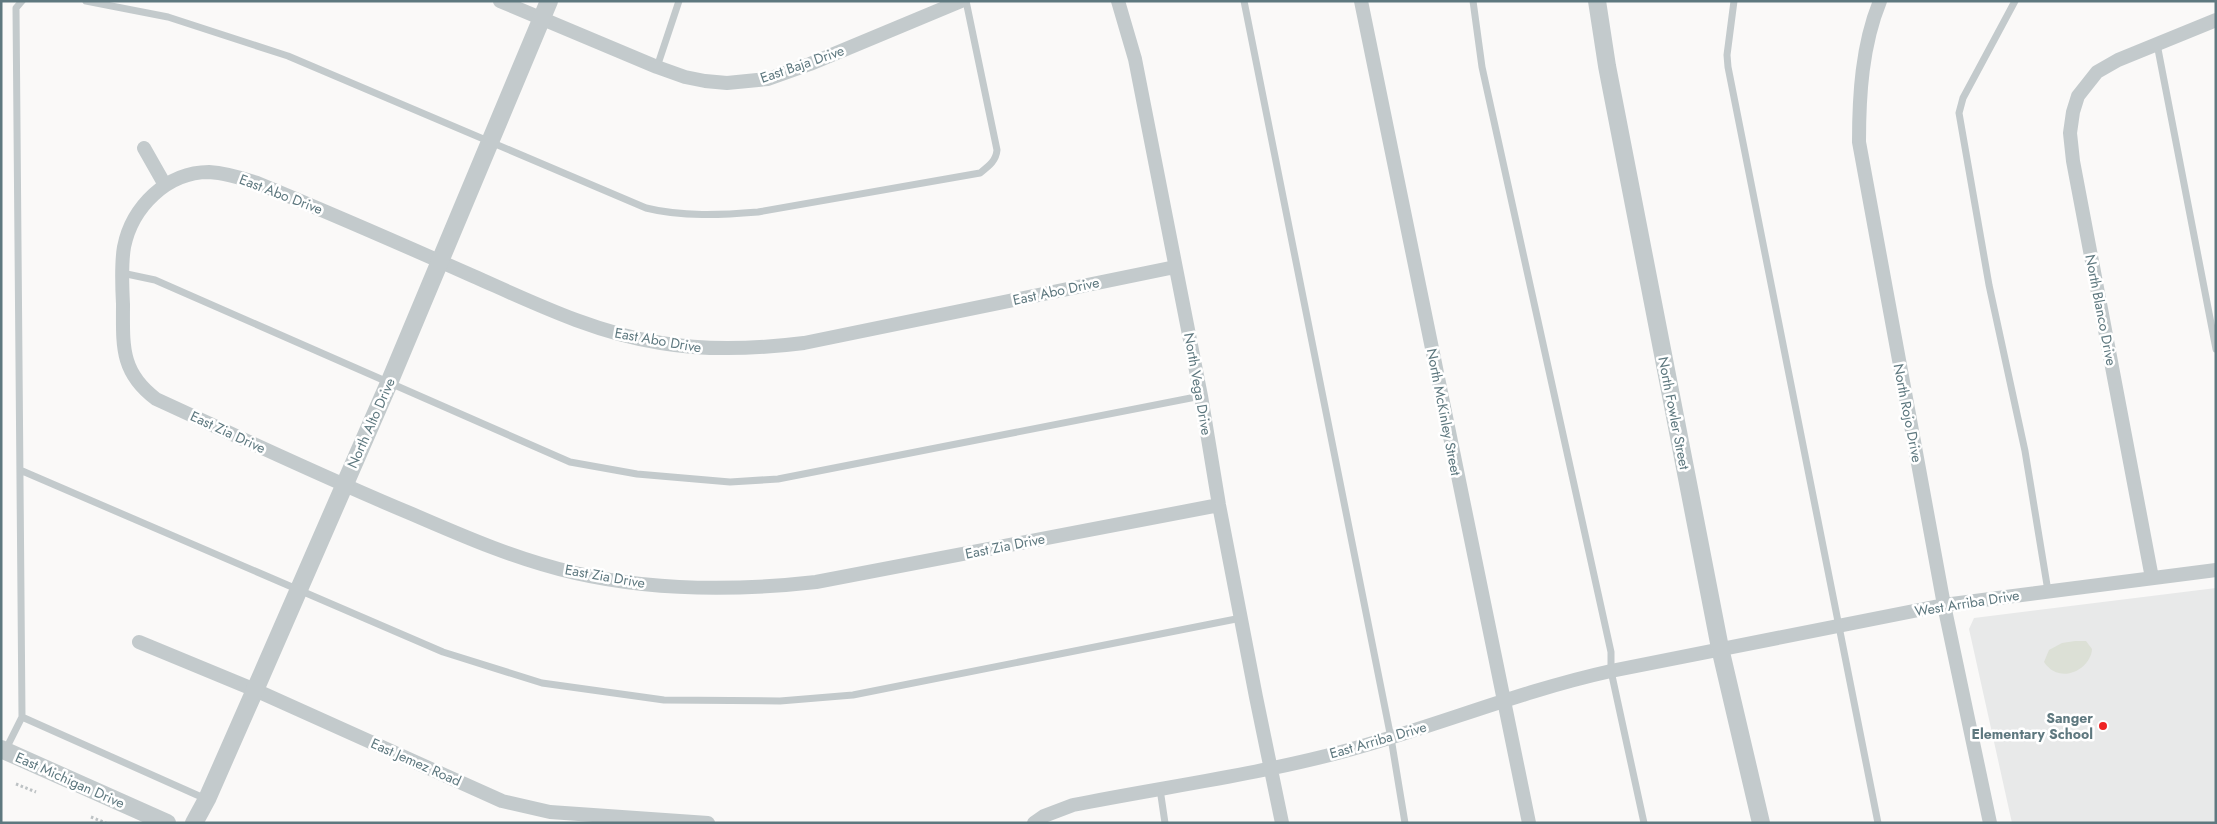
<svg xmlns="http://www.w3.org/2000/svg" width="2217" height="824" font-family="Jost,sans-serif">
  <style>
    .built { fill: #e8e9e9 }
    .green { fill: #dce0d6 }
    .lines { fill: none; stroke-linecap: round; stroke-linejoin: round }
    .path { stroke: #bdc2c4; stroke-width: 3; stroke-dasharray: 2.5 2.5; stroke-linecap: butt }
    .service { stroke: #c3cacc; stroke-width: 7 }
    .minor { stroke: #c3cacc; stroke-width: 14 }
    .tertiary { stroke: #c3cacc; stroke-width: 18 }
    .poi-dot { fill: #ef2324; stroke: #fff; stroke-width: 2 }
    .labels { text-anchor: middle; stroke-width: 5; stroke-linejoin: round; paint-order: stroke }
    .street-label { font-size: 14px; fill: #5e787f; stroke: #fff }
    .poi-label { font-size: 14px; font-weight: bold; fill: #5e787f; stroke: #fff; text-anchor: end }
  </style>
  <rect width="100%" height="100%" fill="#faf9f8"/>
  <path class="built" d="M2216,588V823H2012L1969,629L1974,618Z"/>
  <path class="green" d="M2075,641H2086L2092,649C2091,669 2060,686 2044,662L2049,650L2062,643Z"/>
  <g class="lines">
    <path class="path" d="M16,784L36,792
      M91,817L106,823"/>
    <path class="service" d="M22,1L16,8L22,717
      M86,1L168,17L288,56L646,208C682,217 722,215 758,212L980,173C989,166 996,161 997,150L966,1
      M1244,1L1391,738L1405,823
      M1473,1L1482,67L1611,652V671L1644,823
      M1734,1L1727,55L1728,67L1878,823
      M2015,1L1963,98L1959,113L1989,285L2025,451L2048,591
      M2157,44L2216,349
      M657,67L679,1
      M122,273L155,280L570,462L637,474L730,482L778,479L1201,396
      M20,470L443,652L542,683L664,700L780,701L853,695L1241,618
      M5,751L22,717L206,799
      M1160,789L1165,823"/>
    <path class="minor" d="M500,1L657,67L685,77L705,81L727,83L768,79L810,64L961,1
      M1118,1L1135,59L1201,396L1219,505L1256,697L1282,823
      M1361,1L1529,823
      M1880,1C1862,45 1859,95 1859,142L1944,605L1990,823
      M144,148L165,185
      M1175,267L804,343C756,349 709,351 661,343C595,333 534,303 473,276C401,244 330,213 257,183C242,178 226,173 209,172C167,172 132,207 124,247C121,265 122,285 123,304C123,345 120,372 156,399C241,438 325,478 412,514C465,537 518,560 575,573C654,591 736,591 816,582L1219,505
      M2152,578L2073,161L2070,133L2073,112L2078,96L2097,72L2118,60L2216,20
      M139,642L255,690L502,801L550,812L708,823
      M1034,823L1044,816L1073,805C1163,787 1256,775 1345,751C1435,727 1520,691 1611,671L1944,605L2216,570"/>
    <path class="tertiary" d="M1597,1L1607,66L1720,648L1761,823
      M1,749L167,823
      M194,823L207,799L255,690L389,383L549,1"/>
  </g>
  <circle class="poi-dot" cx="2103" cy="726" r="5"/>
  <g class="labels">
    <g class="street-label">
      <text transform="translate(802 64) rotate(-19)" y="5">East Baja Drive</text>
      <text transform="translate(281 194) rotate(21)" y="5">East Abo Drive</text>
      <text transform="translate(1056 291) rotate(-12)" y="5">East Abo Drive</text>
      <text transform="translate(2101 310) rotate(79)" y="5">North Blanco Drive</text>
      <text transform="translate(658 340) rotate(10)" y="5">East Abo Drive</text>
      <text transform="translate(1198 384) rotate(80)" y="5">North Vega Drive</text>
      <text transform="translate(1444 412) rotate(79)" y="5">North McKinley Street</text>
      <text transform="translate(1674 413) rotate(79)" y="5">North Fowler Street</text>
      <text transform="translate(1908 413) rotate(79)" y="5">North Rojo Drive</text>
      <text transform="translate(371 423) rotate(-66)" y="5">North Alto Drive</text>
      <text transform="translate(228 432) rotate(25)" y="5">East Zia Drive</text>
      <text transform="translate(1005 546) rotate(-11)" y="5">East Zia Drive</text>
      <text transform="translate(605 576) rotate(10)" y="5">East Zia Drive</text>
      <text transform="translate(1967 603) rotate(-9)" y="5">West Arriba Drive</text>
      <text transform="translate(1378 740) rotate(-16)" y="5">East Arriba Drive</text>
      <text transform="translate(416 762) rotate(24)" y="5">East Jemez Road</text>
      <text transform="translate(70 780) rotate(24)" y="5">East Michigan Drive</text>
    </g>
    <g class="poi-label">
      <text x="2093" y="723">Sanger<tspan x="2093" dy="16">Elementary School</tspan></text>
    </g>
  </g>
  <rect width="2217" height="824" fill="none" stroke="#5e787f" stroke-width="5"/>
</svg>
